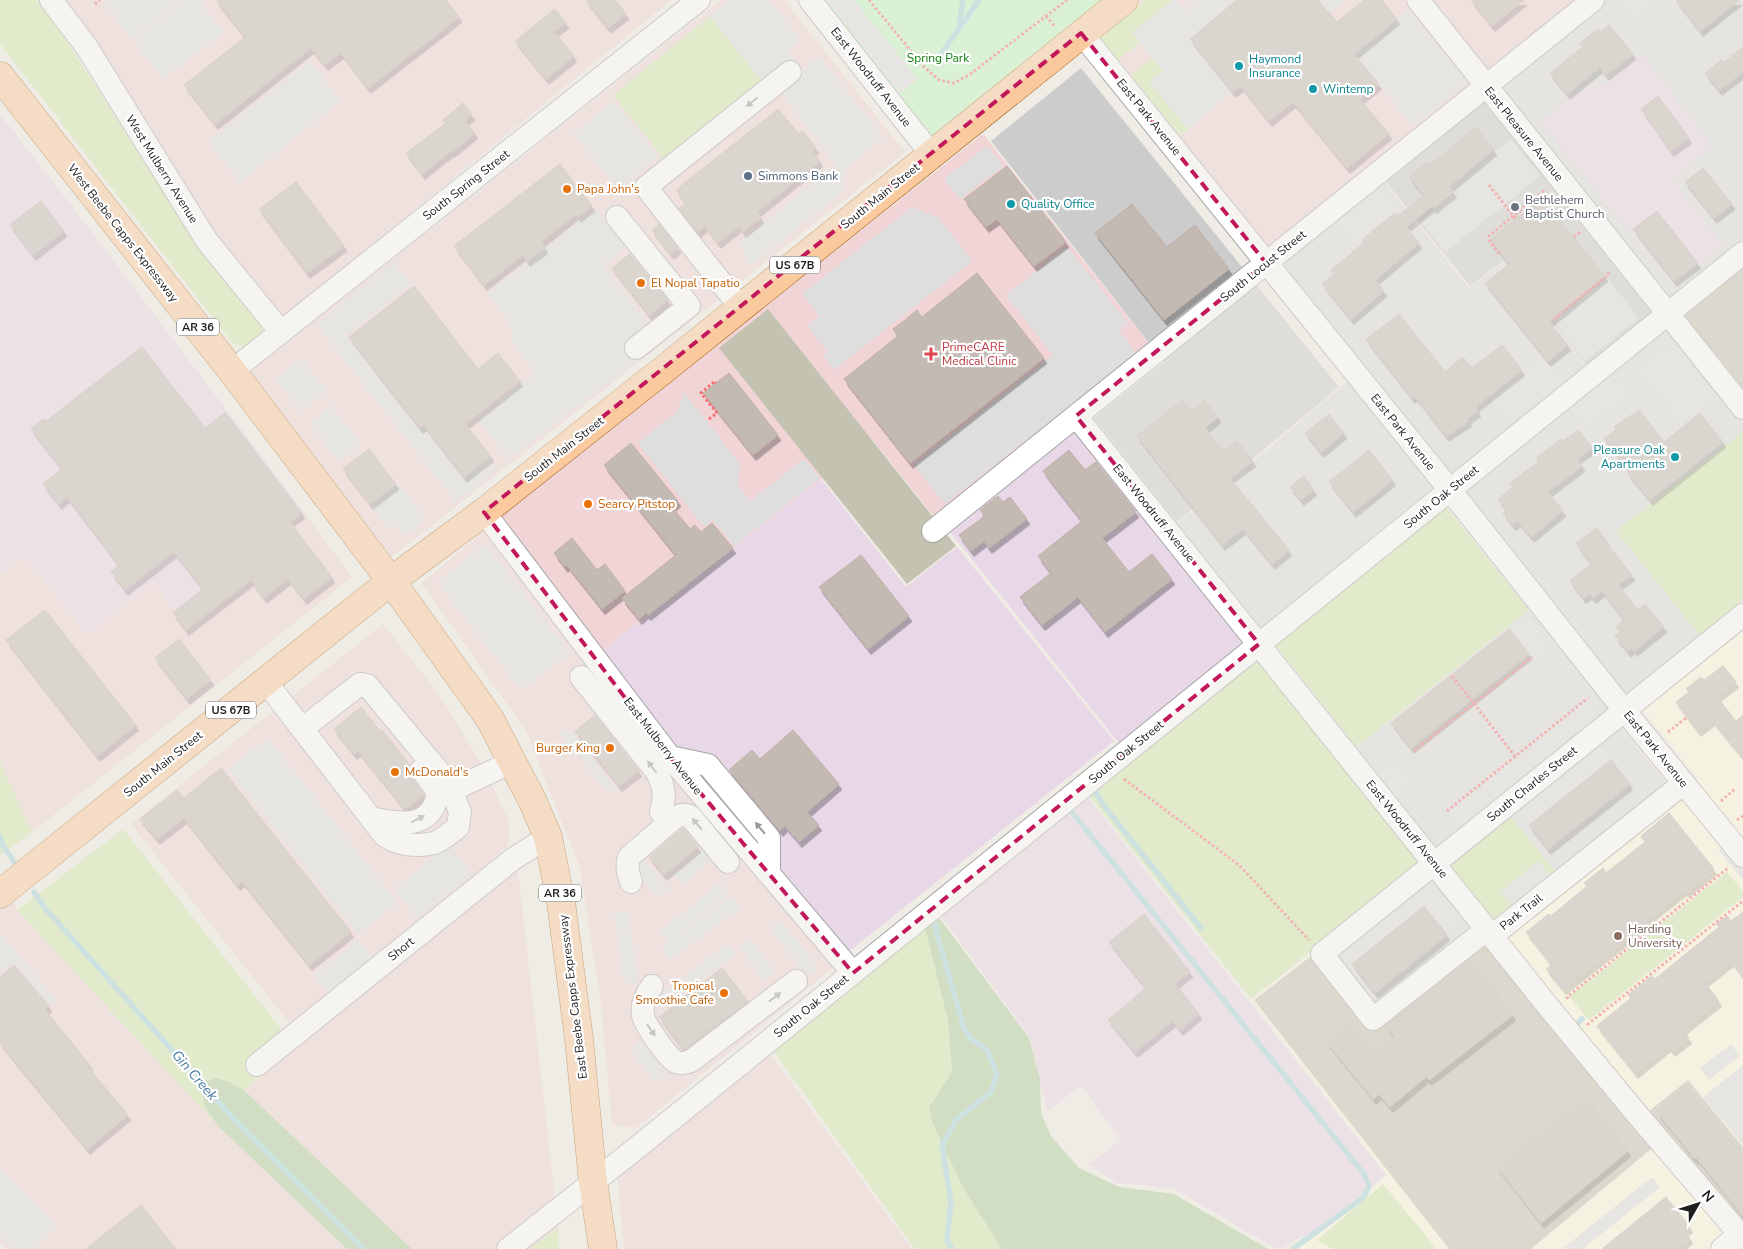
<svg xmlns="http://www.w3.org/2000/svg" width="1743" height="1249" font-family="'Nunito Sans',sans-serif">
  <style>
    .residential { fill: #dcdbdc }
    .commercial { fill: #f0d4d6 }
    .industrial { fill: #e8d7e7 }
    .education { fill: #fffbde }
    .religious { fill: #ccc }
    .construction { fill: #c4c2b0 }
    .grass { fill: #d0e9ab }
    .forest { fill: #afce9a }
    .park { fill: #c4f9c2 }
    .parking { fill: #dedede }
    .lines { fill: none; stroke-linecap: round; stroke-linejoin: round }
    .stream { stroke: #a6d6dc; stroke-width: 5.5 }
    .building { fill: #c4bab4; stroke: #c1b0a7; filter: url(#shadow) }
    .minor-casing { stroke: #a5a5a5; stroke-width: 24 }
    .major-casing { stroke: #975602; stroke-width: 29 }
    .path { stroke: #f86d6d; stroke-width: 3; stroke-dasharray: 2.5 2.5; stroke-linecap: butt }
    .minor { stroke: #fff; stroke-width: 22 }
    .major { stroke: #fac99e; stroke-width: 28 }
    .oneway { fill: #9a9a9a }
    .marked { fill: none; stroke: #c2185b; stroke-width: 4; stroke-dasharray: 10 6; stroke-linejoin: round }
    .culture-dot { fill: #0f9aa8; stroke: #fff; stroke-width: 2 }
    .service-dot { fill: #5c6f8a; stroke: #fff; stroke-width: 2 }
    .food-dot { fill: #e8710a; stroke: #fff; stroke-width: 2 }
    .worship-dot { fill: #6b7280; stroke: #fff; stroke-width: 2 }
    .health-dot { fill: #e0444e; stroke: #fff; stroke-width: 2 }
    .education-dot { fill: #8d6e63; stroke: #fff; stroke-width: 2 }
    .labels { text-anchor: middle; stroke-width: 4.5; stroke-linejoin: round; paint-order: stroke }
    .shield { fill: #fff; stroke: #626262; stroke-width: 1 }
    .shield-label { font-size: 11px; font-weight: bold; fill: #1e1e1e }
    .park-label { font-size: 12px; fill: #0f7c0d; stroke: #fff }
    .culture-label { font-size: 12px; fill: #0d838f; stroke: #fff; text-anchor: start }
    .street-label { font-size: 12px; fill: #1e1e1e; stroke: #fff }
    .service-label { font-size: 12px; fill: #4e5e75; stroke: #fff; text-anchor: start }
    .food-label { font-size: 12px; fill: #c56008; stroke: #fff; text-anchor: start }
    .worship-label { font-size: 12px; fill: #5b616d; stroke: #fff; text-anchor: start }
    .health-label { font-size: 12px; fill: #be3a42; stroke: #fff; text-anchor: start }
    .education-label { font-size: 12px; fill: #785e54; stroke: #fff; text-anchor: start }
    .water-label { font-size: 14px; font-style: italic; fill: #467b9d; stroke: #fff }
  </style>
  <defs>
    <filter id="shadow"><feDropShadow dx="3" dy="5.5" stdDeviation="0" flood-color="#0004"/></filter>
  </defs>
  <rect width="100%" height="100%" fill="#efebe5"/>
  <path class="residential" d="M1606,0H1743V239L1666,300L1496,88Z
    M1381,178L1469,288L1503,262L1588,368L1450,478L1276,262Z
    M1666,325L1743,422V606L1629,697L1462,487Z
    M1348,381L1434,487L1259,629L1176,524L1257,458Z
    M1529,610L1609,710L1436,848L1356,747Z
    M1618,723L1667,784L1557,873L1507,812Z
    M1433,874L1477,928L1375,1009L1332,955Z"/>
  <path class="commercial" d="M59,0H671L281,319L201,217Z
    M721,0H784L905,152L392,557L249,373Z
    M1140,0H1406L1473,84L1267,248L1097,35Z
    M1432,0H1579L1487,73Z
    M983,134L1152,347L935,518L872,439L601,652L496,519Z
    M303,511L352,577L32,832L0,762V575L24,555L87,634L153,582L175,610Z
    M486,529L835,966L636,1128L612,1125L601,1004L580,868L526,731L422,583Z
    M383,624L440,696L483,767L507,817L510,832L507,847L410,929L290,1024L131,824Z
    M518,869L558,1228L529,1249H412L244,1090Z
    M0,873L17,910L218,1126L347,1249H6L0,1243Z
    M768,1051L912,1249H624L617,1171Z"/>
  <path class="industrial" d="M1641,54L1712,146L1671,179L1722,244L1673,284L1541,122L1592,83L1598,89Z
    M0,114L88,227L303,511L175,610L153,582L87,634L25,555L0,575Z
    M1076,425L1247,640L1119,743L947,528Z
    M821,479L906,587L957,547L1114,741L847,953L674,752L601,652Z
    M1085,794L1386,1175L1318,1229L1277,1249L1173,1188L1117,1183L1088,1164L1121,1140L1081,1086L1047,1111L1030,1038L939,913Z"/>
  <path class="education" d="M1743,625V1249H1289L1318,1234L1388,1175L1252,1000L1312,953L1371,1027L1502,934L1698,778L1641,707Z"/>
  <path class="religious" d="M1081,68L1339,387L1177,522L1094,418L1164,362L991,141Z
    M1482,97L1655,313L1588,367L1503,261L1470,286L1382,177Z"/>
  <path class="construction" d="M1743,266V392L1682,315Z
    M768,309L956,546L907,584L719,348Z
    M1486,941L1656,1145L1531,1249H1449L1254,1000L1311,956L1371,1031Z
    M1688,1080L1743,1147V1225L1649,1111Z"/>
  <path class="grass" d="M0,0H37L72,49L194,241L257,317L262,330L259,340L249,347L237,345L231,341L0,44Z
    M1145,0H1172L1132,33L1140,42L1118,60L1099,37Z
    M710,16L766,86L668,164L613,95Z
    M1152,58L1163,71L1150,83L1188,129L1180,136L1131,75Z
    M1743,432V600L1699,635L1616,531Z
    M1445,505L1529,610L1356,747L1273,642Z
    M1259,658L1423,862L1251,999L1087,793Z
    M0,762L32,832L0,855Z
    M1507,812L1557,873L1494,924L1444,863Z
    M123,829L283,1031L249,1058L262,1075L244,1090C230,1082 222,1076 207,1082L205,1107L218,1126L17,910Z
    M1727,872L1743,891V897L1589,1020L1569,997Z
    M924,924L948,1021L952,1072L930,1107L962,1186L1002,1249H915L773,1050Z
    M1383,1184L1437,1249H1332L1317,1240Z
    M558,1228L559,1249H529Z"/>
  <path class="forest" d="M940,919L1029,1038L1040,1079L1041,1113L1051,1136L1079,1168L1119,1187L1174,1194L1268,1249H1002L962,1186L932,1121L929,1107L952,1072L948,1021L924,924Z
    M216,1078L230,1082L244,1090L412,1249H347L218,1126L205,1107L202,1092L207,1081Z"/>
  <path class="park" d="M813,0H1104L929,140Z"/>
  <path class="parking" d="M102,0H182L132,39Z
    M186,0H199L224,32L163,79L133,40Z
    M730,0H769L801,39L787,51L802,70L819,57L884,137L846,169L842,192L753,264L747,263L740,242L836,164L777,88L771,92L710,16Z
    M827,0H854L918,79L900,93Z
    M1172,0H1176L1184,10L1196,0H1237L1190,39L1233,92L1188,129L1149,82L1163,71L1132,33Z
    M1318,0H1346L1330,14Z
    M1621,0H1656L1635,17Z
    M1409,9L1468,82L1413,126L1354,54Z
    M310,61L341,100L240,183L208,141Z
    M614,101L659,157L618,190L573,133Z
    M1511,139L1540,176L1445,252L1420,221L1455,193L1450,187Z
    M987,146L1003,166L960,199L944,179Z
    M1380,184L1399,208L1353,244L1334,220Z
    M912,207L939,218L972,261L834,370L823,356L828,352L807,326L820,316L802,294Z
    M595,208L626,247L603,266L662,342L509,459L477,419L535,373L511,342L512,326L487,294Z
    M1067,247L1128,323L1119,331L1136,353L945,504L914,465L1053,355L1006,295Z
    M394,262L411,284L346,336L419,430L423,427L464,479L490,459L498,470L456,502L316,324Z
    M1607,278L1639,318L1585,361L1553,321Z
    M1673,343L1715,395L1682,422L1640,370Z
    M301,358L327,391L302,412L275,379Z
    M1543,358L1562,382L1509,424L1490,401Z
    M1612,370L1629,392L1585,428L1567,406Z
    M684,393L741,465L737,485L750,501L804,459L820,478L734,546L713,520L704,527L638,443L678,411Z
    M331,405L362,445L339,462L309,423Z
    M399,484L426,519L404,536L394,525L388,529L370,506Z
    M485,544L570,653L521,690L437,582Z
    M1526,617L1552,648L1537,660L1512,628Z
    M1587,700L1599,715L1459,827L1447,812Z
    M557,729L572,732L621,794L605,790Z
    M268,738L398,903L358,934L228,769Z
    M1597,744L1609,759L1527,825L1515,809Z
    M1398,762L1413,781L1395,796L1379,777Z
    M1721,839L1743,867V880L1719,851Z
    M449,844L472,874L417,918L394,889Z
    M703,849L712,860L683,885L673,873Z
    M644,859L669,889L658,898L633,868Z
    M1539,861L1550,876L1512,906L1500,892Z
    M1430,880L1464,921L1447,934L1424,905L1351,963L1341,951Z
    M720,883L729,894L672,939L731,896L740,908L670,960L661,948L668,943L659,932Z
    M628,911L638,982L624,984L614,913Z
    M781,920L819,968L808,977L770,929Z
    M0,932L57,1001L51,1006L14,962L0,974Z
    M750,938L775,972L763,980L738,946Z
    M358,940L373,958L328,993L314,975Z
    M728,943L737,954L660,1012L652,1001Z
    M641,1040L667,1074L655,1083L630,1049Z
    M1731,1044L1740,1056L1709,1080L1700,1068Z
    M1743,1065V1145L1703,1097Z
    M0,1168L57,1226L34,1249H12L0,1237Z
    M1652,1177L1660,1187L1583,1249H1562Z"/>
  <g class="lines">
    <path class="stream" d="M959,25L963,0
      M939,57L979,0
      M1095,786L1097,795L1105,807L1201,928
      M1071,811L1364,1174L1369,1186L1364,1197L1293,1249
      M0,837L2,844L16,865
      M34,892L44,907L232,1117L364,1249
      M933,920L964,1028L970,1038L987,1050L997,1074L991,1092L957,1119L942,1145L951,1202L947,1240L952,1249
      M1577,1024L1582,1019"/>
  </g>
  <path class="building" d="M216,0H446L459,17L368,88L341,53L325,65L311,48L215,124L184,85L245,37Z
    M586,0H615L626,14L608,28Z
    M1237,0H1318L1337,22L1364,0H1382L1397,19L1354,54L1379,84L1360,99L1389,134L1347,168L1293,102L1269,121L1241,86L1233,92L1190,39Z
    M1471,0H1524L1492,26Z
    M1676,0H1739L1700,31Z
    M555,9L566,23L554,32L574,56L546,79L515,41Z
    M1609,25L1633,54L1606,75L1600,67L1567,94L1550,73L1583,47L1580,43L1598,29L1601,32Z
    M1743,47V72L1719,90L1705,73L1721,60L1723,63Z
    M1658,96L1689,138L1671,151L1641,109Z
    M463,103L472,115L465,121L475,133L452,152L451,151L422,174L406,153L446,123L443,120Z
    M778,109L799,134L803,131L816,148L812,151L820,161L757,212L761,218L743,232L739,226L718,243L705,226L698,232L679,208L686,203L676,190Z
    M1476,127L1494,150L1449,187L1454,192L1434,208L1432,206L1406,227L1419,243L1375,280L1384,291L1351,319L1322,284L1334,274L1331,270L1364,243L1362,240L1395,213L1398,216L1424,195L1409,177L1428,162L1430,165Z
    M560,164L592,206L578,217L576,214L541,242L545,248L527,261L523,255L484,285L454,246Z
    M1007,166L1066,242L1034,266L997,219L986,227L964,199Z
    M1703,168L1732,204L1714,218L1685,182Z
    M296,182L344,246L307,273L259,209Z
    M1542,198L1605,276L1549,322L1568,345L1548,361L1485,283L1510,264L1490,240Z
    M41,201L64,231L33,255L10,225Z
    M1132,204L1167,247L1195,225L1229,269L1164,320L1095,233Z
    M1657,211L1698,263L1674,281L1633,229Z
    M659,224L678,248L671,254L652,230Z
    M630,254L668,300L649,315L612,268Z
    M977,273L1044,358L910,463L844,379L898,336L893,329L905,320L917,310L922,317Z
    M414,286L478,369L498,353L520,381L465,424L491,456L464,477L424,425L420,428L349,337Z
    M1399,314L1445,372L1463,357L1472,368L1502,345L1522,370L1475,407L1478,411L1467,419L1469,421L1446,436L1415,396L1412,398L1366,339Z
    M142,347L205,428L225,412L302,513L290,522L332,577L304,599L288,579L264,598L251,580L186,630L173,613L203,589L174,552L125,590L111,572L119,565L67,497L59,504L43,484L62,469L31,429L44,419L46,421Z
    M729,373L778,435L753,455L703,393Z
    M1183,400L1191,411L1205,400L1218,417L1205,428L1223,451L1237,441L1253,461L1230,478L1289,550L1272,564L1243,529L1222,545L1137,436Z
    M1639,410L1664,442L1700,413L1723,442L1650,500L1627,472L1629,470L1604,439L1616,430L1614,427Z
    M1329,414L1344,433L1321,452L1305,433Z
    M1578,430L1592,448L1577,459L1582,466L1548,492L1563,511L1531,537L1518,521L1513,525L1503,513L1507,510L1498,499L1513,487L1510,483L1539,461L1537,458L1561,439L1563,441Z
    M631,443L678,501L672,507L690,529L695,525L701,532L712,523L733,548L648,615L646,613L639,619L622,598L676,555L604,465Z
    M369,449L396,484L370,504L343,469Z
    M1069,450L1085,470L1096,462L1136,512L1102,538L1129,572L1152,554L1172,579L1105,632L1078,597L1042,625L1020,597L1051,573L1038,556L1082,521L1043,471Z
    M1369,450L1393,480L1353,512L1329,482Z
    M1304,476L1314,490L1301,500L1290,487Z
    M998,496L1003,502L1010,497L1027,519L989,548L984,541L971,551L959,535L985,516L980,510Z
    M1597,528L1608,543L1607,544L1632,575L1618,585L1638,610L1645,604L1664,627L1634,651L1632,648L1628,652L1615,636L1620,632L1616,627L1624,620L1602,591L1593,598L1589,594L1583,598L1570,581L1591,564L1576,543Z
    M572,538L597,570L605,564L625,591L602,609L567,565L565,567L554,553Z
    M861,555L909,616L868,649L819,587Z
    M45,610L136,725L97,756L6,640Z
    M1509,629L1529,654L1411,748L1391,723Z
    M179,639L211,680L187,699L155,658Z
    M1723,666L1736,682L1717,697L1736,721L1743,715V758L1712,720L1698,731L1676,702L1689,692L1686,689L1701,677L1704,680Z
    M361,707L381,732L382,730L410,765L409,771L411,777L424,795L406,809H405L358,751L354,754L334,729Z
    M595,715L639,771L619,786L575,731Z
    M793,730L839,784L807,812L819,825L799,842L785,826L780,831L729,770L752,750L760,759Z
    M1611,760L1630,784L1548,849L1529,825Z
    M221,768L351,932L309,965L242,881L237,885L184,818L157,839L140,819L177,790L184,798Z
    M1669,813L1714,869L1686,892L1684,890L1645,921L1646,923L1563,989L1546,969L1552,965L1526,932L1549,914L1551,916L1587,886L1584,883L1603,868L1606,873L1645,842L1641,836Z
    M683,828L698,847L664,875L649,857Z
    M1424,906L1447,935L1375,993L1352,964Z
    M1743,912V977L1731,961L1704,982L1719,1001L1682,1030L1689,1038L1672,1051L1668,1046L1635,1073L1597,1026L1631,998L1628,995L1652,976L1655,979L1719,927L1716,924L1727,916L1731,921Z
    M1144,914L1190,972L1175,984L1199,1014L1180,1030L1173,1021L1135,1052L1108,1020L1146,988L1109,942Z
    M1470,960L1513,1015L1429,1080L1426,1077L1390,1107L1379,1094L1373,1099L1327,1042L1349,1025L1373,1054L1394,1036L1386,1026Z
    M14,965L49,1006L45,1010L90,1065L88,1067L128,1115L87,1149L0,1043V977Z
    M722,968L748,1001L684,1050L659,1017Z
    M1687,1088L1743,1155V1216L1696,1157L1695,1159L1657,1112Z
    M1586,1098L1628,1151L1541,1223L1497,1167Z
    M1666,1197L1690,1227L1684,1231L1690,1238L1677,1249H1602Z
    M141,1205L176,1249H86Z"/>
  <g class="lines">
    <g class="minor-casing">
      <path id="minor" d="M51,0L86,46L207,241L281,332
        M810,0L932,155
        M1418,0L1743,408
        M1081,33L1450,490L1624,710L1743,856
        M617,217L689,306L636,348
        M741,308L646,187L790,72
        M232,371L699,0
        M1076,416L1551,1010L1636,1113L1743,1238
        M484,512L670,757L853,973
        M933,531L1593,0
        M581,677L656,771C664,785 666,796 661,812
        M266,682L384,835C398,845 417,847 434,843C443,840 451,832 458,827L460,812L449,784L367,685L360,684L302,729
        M670,757L708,765L769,838V874
        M1684,783L1498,931L1481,934L1373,1019L1322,954L1743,615
        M452,790L512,762
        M371,818C398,824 432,831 438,792L422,770
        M631,882C628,873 626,866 629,857L672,820C679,815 682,813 690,816L728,862
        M652,986C646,994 641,1004 643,1015C644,1024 668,1058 676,1062C682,1064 686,1063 691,1061L796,981
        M257,1065L513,859L548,837
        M508,1249L629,1154L1743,253
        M1722,1249L1739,1234"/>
    </g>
    <g class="major-casing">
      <path id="major" d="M0,76L232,371L391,581L490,719L533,802L548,837L561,902L579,1039L593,1182L603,1249
        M0,894L391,581L484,512L667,367L1124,0"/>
    </g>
    <path class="path" d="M869,0L924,67L939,80L954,83L969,75L1067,0
      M95,4L100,0
      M1046,16L1055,27
      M1489,185L1516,219
      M1574,237L1580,232
      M1499,254L1490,242L1489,236L1545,190
      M1554,319L1608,275L1609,271
      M709,419L717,413L701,393L715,381L716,383
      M1452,676L1515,756
      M1668,732L1686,718
      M1414,751L1532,657
      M1124,779L1239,865L1309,940
      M1721,801L1736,788
      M1447,811L1588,698
      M1737,820L1743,816
      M1568,999L1567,997L1728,868
      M1588,1023V1024L1743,901"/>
    <use href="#minor" class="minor"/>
    <use href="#major" class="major"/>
  </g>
  <defs><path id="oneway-solid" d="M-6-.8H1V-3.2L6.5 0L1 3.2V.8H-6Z" transform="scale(1.25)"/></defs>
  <g class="oneway">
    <use href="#oneway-solid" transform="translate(752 102) rotate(141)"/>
    <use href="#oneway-solid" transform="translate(652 767) rotate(-127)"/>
    <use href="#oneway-solid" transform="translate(418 819) rotate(-27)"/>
    <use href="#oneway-solid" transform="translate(697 824) rotate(-130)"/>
    <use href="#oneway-solid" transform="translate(760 828) rotate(-130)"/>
    <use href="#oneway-solid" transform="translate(775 997) rotate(-37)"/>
    <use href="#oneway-solid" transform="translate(651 1030) rotate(56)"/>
  </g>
  <path d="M0 0H1743V1249H0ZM1081,33L1266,263L1076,416L1259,644L853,973L670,757L484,512Z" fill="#efebe5" fill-opacity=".55" fill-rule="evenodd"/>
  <path class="marked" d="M1081,33L1266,263L1076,416L1259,644L853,973L670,757L484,512Z"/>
  <g class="culture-dot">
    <circle cx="1239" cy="66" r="5"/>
    <circle cx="1313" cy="89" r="5"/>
    <circle cx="1011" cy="204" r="5"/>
    <circle cx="1675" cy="457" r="5"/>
  </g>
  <circle class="service-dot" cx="748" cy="176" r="5"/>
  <g class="food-dot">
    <circle cx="567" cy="189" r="5"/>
    <circle cx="641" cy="283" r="5"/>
    <circle cx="588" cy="504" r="5"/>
    <circle cx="610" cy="748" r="5"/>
    <circle cx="395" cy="772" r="5"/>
    <circle cx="724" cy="993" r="5"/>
  </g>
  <circle class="worship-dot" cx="1515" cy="207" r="5"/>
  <path class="health-dot" d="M928.5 346.5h5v5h5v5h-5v5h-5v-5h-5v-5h5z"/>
  <circle class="education-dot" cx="1618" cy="936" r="5"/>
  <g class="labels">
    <g class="shield">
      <rect x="770" y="256.5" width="50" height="17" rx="4"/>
      <rect x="177" y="318.5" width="42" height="17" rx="4"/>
      <rect x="206" y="701.5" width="50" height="17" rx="4"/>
      <rect x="539" y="884.5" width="42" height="17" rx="4"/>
    </g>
    <g class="shield-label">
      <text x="795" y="269">US 67B</text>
      <text x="198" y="331">AR 36</text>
      <text x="231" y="714">US 67B</text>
      <text x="560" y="897">AR 36</text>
    </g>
    <g class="park-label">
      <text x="938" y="62">Spring Park</text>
    </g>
    <g class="culture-label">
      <text x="1249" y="63">Haymond<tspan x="1249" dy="14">Insurance</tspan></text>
      <text x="1323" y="93">Wintemp</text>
      <text x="1021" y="208">Quality Office</text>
      <text x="1665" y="454" text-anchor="end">Pleasure Oak<tspan x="1665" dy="14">Apartments</tspan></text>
    </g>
    <g class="street-label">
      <text transform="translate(871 77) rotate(52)" y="4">East Woodruff Avenue</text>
      <text transform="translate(1149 117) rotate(51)" y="4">East Park Avenue</text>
      <text transform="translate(1524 134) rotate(51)" y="4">East Pleasure Avenue</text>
      <text transform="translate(162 169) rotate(58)" y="4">West Mulberry Avenue</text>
      <text transform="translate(466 185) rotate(-38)" y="4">South Spring Street</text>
      <text transform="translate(880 196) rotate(-39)" y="4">South Main Street</text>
      <text transform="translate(123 233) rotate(52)" y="4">West Beebe Capps Expressway</text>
      <text transform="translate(1263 266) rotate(-39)" y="4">South Locust Street</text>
      <text transform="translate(1403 432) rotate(51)" y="4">East Park Avenue</text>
      <text transform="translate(564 449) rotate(-38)" y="4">South Main Street</text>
      <text transform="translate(1441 497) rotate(-39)" y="4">South Oak Street</text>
      <text transform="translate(1154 513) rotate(51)" y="4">East Woodruff Avenue</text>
      <text transform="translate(663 746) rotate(52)" y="4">East Mulberry Avenue</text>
      <text transform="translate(1656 749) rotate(51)" y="4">East Park Avenue</text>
      <text transform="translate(1126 752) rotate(-39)" y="4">South Oak Street</text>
      <text transform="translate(163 764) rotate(-39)" y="4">South Main Street</text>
      <text transform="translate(1532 784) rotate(-39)" y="4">South Charles Street</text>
      <text transform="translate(1407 829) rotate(51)" y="4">East Woodruff Avenue</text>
      <text transform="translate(1521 912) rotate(-38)" y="4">Park Trail</text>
      <text transform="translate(401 949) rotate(-39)" y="4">Short</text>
      <text transform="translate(573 997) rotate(-97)" y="4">East Beebe Capps Expressway</text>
      <text transform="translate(811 1006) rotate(-39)" y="4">South Oak Street</text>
    </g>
    <g class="service-label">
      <text x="758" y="180">Simmons Bank</text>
    </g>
    <g class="food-label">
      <text x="577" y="193">Papa John's</text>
      <text x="651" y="287">El Nopal Tapatio</text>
      <text x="598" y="508">Searcy Pitstop</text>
      <text x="600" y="752" text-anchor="end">Burger King</text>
      <text x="405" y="776">McDonald's</text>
      <text x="714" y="990" text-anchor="end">Tropical<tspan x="714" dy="14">Smoothie Cafe</tspan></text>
    </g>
    <g class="worship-label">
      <text x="1525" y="204">Bethlehem<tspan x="1525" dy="14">Baptist Church</tspan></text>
    </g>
    <g class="health-label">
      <text x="942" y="351">PrimeCARE<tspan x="942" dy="14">Medical Clinic</tspan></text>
    </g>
    <g class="education-label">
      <text x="1628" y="933">Harding<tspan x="1628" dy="14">University</tspan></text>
    </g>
    <g class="water-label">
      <text transform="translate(195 1075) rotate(49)" y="5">Gin Creek</text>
    </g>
  </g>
  <g transform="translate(1698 1204) rotate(51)" stroke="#ffffff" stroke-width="4" paint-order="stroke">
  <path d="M0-4L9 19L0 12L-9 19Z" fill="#1e1e1e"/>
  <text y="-8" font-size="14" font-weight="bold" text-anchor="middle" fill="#1e1e1e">N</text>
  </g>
</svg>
